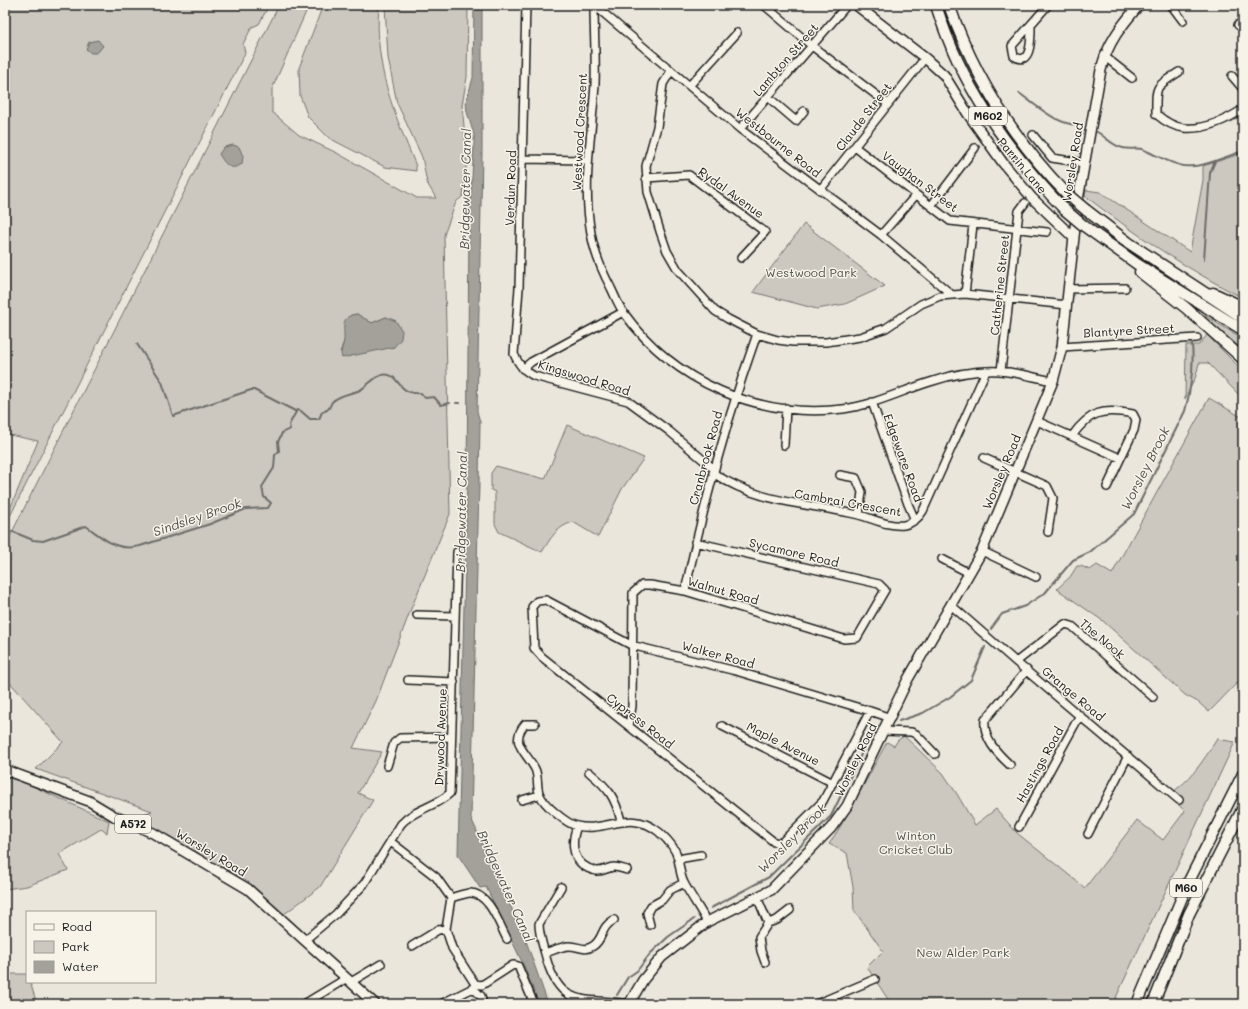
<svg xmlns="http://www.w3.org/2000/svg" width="1248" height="1009" font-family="Mali,sans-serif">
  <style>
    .green { fill: #ccc8c0; stroke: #74726e; fill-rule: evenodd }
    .water { fill: #a3a19a; stroke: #6d6c68 }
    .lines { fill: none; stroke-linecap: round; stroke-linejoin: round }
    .stream { stroke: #6d6c68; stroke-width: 2 }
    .minor-casing { stroke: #1c1c1c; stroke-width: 10 }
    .major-casing { stroke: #1c1c1c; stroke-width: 12 }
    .highway-casing { stroke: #1c1c1c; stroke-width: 13 }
    .minor { stroke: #f7f3e8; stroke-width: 7 }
    .major { stroke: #f7f3e8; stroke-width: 9 }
    .highway { stroke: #f7f3e8; stroke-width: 10 }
    .highway-bridge-casing { stroke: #1c1c1c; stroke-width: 13; stroke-linecap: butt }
    .highway-bridge { stroke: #f7f3e8; stroke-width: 10 }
    .labels { text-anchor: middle; stroke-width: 3; stroke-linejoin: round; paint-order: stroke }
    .shield { fill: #f7f3e8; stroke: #5e5c59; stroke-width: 1 }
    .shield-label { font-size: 11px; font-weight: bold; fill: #1c1c1c }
    .street-label { font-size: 12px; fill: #1c1c1c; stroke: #f7f3e8 }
    .park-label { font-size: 12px; fill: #51504d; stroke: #f7f3e8 }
    .water-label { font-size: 13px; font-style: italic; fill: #52514e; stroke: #f7f3e8 }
  </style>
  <rect width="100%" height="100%" fill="#eae6dc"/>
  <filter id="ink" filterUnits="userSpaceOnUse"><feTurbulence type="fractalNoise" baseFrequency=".025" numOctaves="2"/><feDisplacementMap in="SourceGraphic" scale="8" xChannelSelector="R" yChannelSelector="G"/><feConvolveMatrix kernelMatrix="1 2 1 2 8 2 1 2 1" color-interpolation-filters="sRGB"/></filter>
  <g filter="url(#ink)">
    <path class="green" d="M5,5H269L259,24L252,27L243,44L245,53L5,526V517L7,516L38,441L5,434Z
      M279,5H309L272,89V112L299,135L337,153L417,198H436L427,183L422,157L397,103L388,58L385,5H468L467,77L462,105L467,158L463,196L456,202L444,235L450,514L411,609L376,701L353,748L382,752L358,793L373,800L320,887L283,915L131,819L152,811L36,769L63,742L5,677V546ZM357,314L372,323L386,317L396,321L394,347L370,351L340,352L345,338L346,319L351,315Z
      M323,5H379C374,68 393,110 416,166V171L385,167L329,138L308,117L300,96L299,68Z
      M1243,153V298C1188,270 1135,234 1085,196L1086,190L1100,192L1190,252L1203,180V166Z
      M804,224L885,286L845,304L817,309L753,292Z
      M1196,310L1243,339V350Z
      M1207,335L1243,371V399L1208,363H1199L1196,376L1185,399L1186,345H1199Z
      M1209,398L1243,418V674L1238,682L1209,712L1198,702L1185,695L1103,621L1057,589L1070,577L1077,566H1081L1090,570L1097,565L1112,574Z
      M567,425L644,458L622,489L598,537L573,522C556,527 551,538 542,552L499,532L495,524V492L491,490V473L496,466L545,479Z
      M904,736L943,773L957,794L975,825L996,809L1017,833L1085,888L1137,820L1163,840L1185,811L1168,795C1190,782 1203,761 1217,739L1235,742L1113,1004H891L867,967L883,951L854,910L853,887L847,853L829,844C851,812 868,776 887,742L894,746L898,740Z
      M5,776L30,785L109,821L107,833L101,829L59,854L68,870L27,886L5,889Z
      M5,974H27V982H30L37,1004H5Z"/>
    <path class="water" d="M474,5H482V154L477,411L480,422L479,484L471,818L525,938L546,998L550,1004H539L538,1002L524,966L486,887L480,888L458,855L467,483L469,223L474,146V135L467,112L466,102L473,78Z
      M98,40L103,46L97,53H91L86,49L89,42Z
      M233,145L239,147L243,156L242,164C230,172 225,164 219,154L224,147Z
      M357,314L372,323L386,317L396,321L402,331L401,339L394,347L342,358C339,350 345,345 344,337C344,325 341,316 357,314Z"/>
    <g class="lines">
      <path class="stream" d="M1019,93C1037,106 1059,127 1083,125
        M1097,132C1106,137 1112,146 1123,148C1130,150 1138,147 1144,150C1174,163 1182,173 1215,161
        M1204,260L1210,173L1215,161L1243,151
        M137,344L162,382L173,416L251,390H254L295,411
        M456,403H460
        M11,531L33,540L43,541L86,526C105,539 116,552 140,546L210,524L246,509L268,508L271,503L264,497L262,487L274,468L275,455L279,451L278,442L282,433L290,429L289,425L297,410L301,411L310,419H319L322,412L327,410C330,408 330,405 332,402C340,394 352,394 360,390C368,386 377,372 389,375C400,378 399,395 421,393L425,398L434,397L441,405L450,403
        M991,629L1002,614L1025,606L1045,593L1073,560L1090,552L1134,514L1185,411C1191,389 1194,367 1192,344
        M899,721L923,713L950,697L971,680L985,647
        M711,908L769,877L831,816L871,734
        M617,995L628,977L637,971L650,954L668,937L694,919"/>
      <g class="minor-casing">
        <path id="minor" d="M526,5L519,288L514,354C519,365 523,370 534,376L628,401L669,431L714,469
          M594,5L740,129L881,235L951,294
          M764,5L812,46L888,104
          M1171,5L1183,21
          M594,6C594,32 596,58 595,84C592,135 582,183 591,233C594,252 602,271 611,288C615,296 618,305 624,313C674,382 758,419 843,409C874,405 901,391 930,382C951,375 977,370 999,371C1017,372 1036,378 1053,381
          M1031,25C1031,36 1032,68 1014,56L1012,46L1048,5
          M1238,25L1243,21
          M1104,56L1132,78
          M671,71L663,84L657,127L646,166L648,192L660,231L667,251L678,270L715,311L728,319L757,334L778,340L793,342H826L860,337L886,328L921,304L940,296L965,294L1067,305
          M1179,72C1154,88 1156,85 1156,114C1163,120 1174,127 1184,128C1204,130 1227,120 1243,109
          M1232,76L1243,89
          M690,85L737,33
          M768,97L796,121L804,111
          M740,129L847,5
          M1033,135L1052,158L1084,163
          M855,147L950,221L1047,232
          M522,159L587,160
          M646,178L689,175L765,232L741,258
          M820,190L925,58
          M931,206L975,148
          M881,235L916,195
          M1068,289L1125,288
          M965,294L973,225
          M1062,347L1197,338
          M523,369L531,362L623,312
          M1001,371L1019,211L1025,203
          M872,402L908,504L915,520
          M1037,421L1120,458
          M1072,436C1090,411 1103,408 1133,414L1136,420L1134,430L1107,487
          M784,445L786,408
          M984,458L1047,486L1053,498L1048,532
          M713,473C760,504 807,503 859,515C874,519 889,527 904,525C913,523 919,518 923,511L986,371
          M840,475L856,478L862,492L859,515
          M982,551L1036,577
          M942,559L969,573
          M685,591C704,503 727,418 757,334
          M952,606L1016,662L1179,800
          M417,615L455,616
          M1016,662L1065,624L1072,626L1153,697
          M408,680L454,682
          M870,711L823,801L781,843L774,842L542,657L534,648L532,607L537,601L546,600L631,645L736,671L870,711L891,718
          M535,724H525C509,744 526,751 535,769C539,777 536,788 540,795C544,805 567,824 577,826C607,833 630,808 659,832C667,839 676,848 678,859C680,867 680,875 684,883C691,896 700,909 707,922
          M629,726L632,706L633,593L642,585H650L685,591L844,639L857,638L885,590L879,584L695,542
          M722,726L833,783
          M883,731L911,732L916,734L935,754
          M1010,765C997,753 983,739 985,720L1027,670
          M387,766L394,743L400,738L451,737
          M589,772C608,788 615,796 621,821
          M522,800L539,795
          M577,826C570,845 572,865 596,871C603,872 608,867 614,867C618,867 623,869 627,870
          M1019,827L1080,715
          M1088,834L1128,756
          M391,842L436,877L451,898L446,929L452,948L475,984L482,985L513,965L518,966L534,1004
          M678,859L701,855
          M561,887L539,924C539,936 544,949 547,961C562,1009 584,997 628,1004
          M757,897L768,923
          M451,898C457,896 463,894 469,893C489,892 499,924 507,939
          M650,925L647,913L651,906L662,900L670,890L684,883
          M306,939L336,914L364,884L401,824C414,809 436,807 450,793L457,552
          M412,946L438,930L446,929
          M545,953C552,951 562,946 569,946C579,946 584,952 593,946C604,939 600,927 614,920
          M765,962L761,951L759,937L768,923L777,920L790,910
          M351,982L381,964
          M304,1004L347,978
          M441,1004L473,988L481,996L483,1004
          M816,1004L875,979"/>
      </g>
      <g class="major-casing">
        <path id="major" d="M856,5L925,58L944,75L968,114L1003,163L1032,198L1074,238
          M5,770L89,801L114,816L153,833L248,889L375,1004
          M629,1004L643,980L662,957L707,922L771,890L831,828L847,806L908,679L982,551L1053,381L1062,347L1078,200L1101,70C1107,43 1122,25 1139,5"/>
      </g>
      <g class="highway-casing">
        <path id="highway" d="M936,5C961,86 1007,150 1065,210
          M949,5C974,76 1014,140 1067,194
          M1086,210L1129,243L1243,318
          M1084,226L1137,264L1243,330
          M1140,272L1186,308L1243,359
          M1213,293L1243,307
          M1137,1004L1188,883L1243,774
          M1153,1004L1189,914L1243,808"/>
      </g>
      <use href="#minor" class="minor"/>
      <use href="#major" class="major"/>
      <use href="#highway" class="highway"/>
      <g class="highway-bridge-casing">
        <path id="highway-bridge" d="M1067,194L1086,210
          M1065,210L1084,226"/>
      </g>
      <use href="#highway-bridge" class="highway-bridge"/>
    </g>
  </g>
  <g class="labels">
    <g class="shield">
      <rect x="969" y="107" width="38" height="18" rx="3"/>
      <rect x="115" y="815" width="36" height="18" rx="3"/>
      <rect x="1170" y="879" width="32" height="18" rx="3"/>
    </g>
    <g class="shield-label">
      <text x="988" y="120">M602</text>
      <text x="133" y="828">A572</text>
      <text x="1186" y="892">M60</text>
    </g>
    <g class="street-label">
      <text transform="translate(786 60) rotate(-49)" y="4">Lambton Street</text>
      <text transform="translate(864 117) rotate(-52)" y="4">Claude Street</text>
      <text transform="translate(580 132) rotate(-87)" y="4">Westwood Crescent</text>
      <text transform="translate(778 143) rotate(38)" y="4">Westbourne Road</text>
      <text transform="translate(1073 162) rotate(-81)" y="4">Worsley Road</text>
      <text transform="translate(1022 166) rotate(50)" y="4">Parrin Lane</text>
      <text transform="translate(920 182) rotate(37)" y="4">Vaughan Street</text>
      <text transform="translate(511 188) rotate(-88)" y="4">Verdun Road</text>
      <text transform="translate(731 193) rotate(36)" y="4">Rydal Avenue</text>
      <text transform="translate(1000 285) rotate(-84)" y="4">Catherine Street</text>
      <text transform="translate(1129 331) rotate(-3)" y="4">Blantyre Street</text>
      <text transform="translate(584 378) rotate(17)" y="4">Kingswood Road</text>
      <text transform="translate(706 458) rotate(-75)" y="4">Cranbrook Road</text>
      <text transform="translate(903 458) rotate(70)" y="4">Edgeware Road</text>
      <text transform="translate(1002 472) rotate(-67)" y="4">Worsley Road</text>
      <text transform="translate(848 503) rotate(10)" y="4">Cambrai Crescent</text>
      <text transform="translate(794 553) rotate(13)" y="4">Sycamore Road</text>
      <text transform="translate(723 591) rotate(16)" y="4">Walnut Road</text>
      <text transform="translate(1102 639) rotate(40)" y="4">The Nook</text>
      <text transform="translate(718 655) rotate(15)" y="4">Walker Road</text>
      <text transform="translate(1073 694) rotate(40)" y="4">Grange Road</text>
      <text transform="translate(640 721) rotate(38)" y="4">Cypress Road</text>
      <text transform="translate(441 737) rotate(-88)" y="4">Drywood Avenue</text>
      <text transform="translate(783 744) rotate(27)" y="4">Maple Avenue</text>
      <text transform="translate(856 760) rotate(-64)" y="4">Worsley Road</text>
      <text transform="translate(1040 765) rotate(-61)" y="4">Hastings Road</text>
      <text transform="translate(211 853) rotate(31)" y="4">Worsley Road</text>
    </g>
    <g class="park-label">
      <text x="811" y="277">Westwood Park</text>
      <text x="916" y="840">Winton<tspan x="916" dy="14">Cricket Club</tspan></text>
      <text x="963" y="957">New Alder Park</text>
    </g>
    <g class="water-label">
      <text transform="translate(465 189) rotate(-89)" y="5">Bridgewater Canal</text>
      <text transform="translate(1145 468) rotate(-63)" y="5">Worsley Brook</text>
      <text transform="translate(461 512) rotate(-89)" y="5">Bridgewater Canal</text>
      <text transform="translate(197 517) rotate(-19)" y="5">Sindsley Brook</text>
      <text transform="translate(792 838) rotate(-45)" y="5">Worsley Brook</text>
      <text transform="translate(506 886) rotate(66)" y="5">Bridgewater Canal</text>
    </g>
  </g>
  <rect width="1248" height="1009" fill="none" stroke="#f7f3e8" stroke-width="20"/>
  <rect x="10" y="10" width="1228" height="989" fill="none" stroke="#1c1c1c" stroke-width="1.5" filter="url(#ink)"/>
  <rect x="26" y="911" width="130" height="72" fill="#f7f3e8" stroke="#9f9d96"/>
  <rect x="34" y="924" width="20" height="6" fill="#f7f3e8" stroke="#9f9d96"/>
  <text x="62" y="931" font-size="12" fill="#1c1c1c">Road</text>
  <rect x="34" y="941" width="20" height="12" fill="#ccc8c0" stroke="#9f9d96"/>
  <text x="62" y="951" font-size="12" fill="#1c1c1c">Park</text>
  <rect x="34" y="961" width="20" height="12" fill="#a3a19a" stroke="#9f9d96"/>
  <text x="62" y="971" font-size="12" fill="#1c1c1c">Water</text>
</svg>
